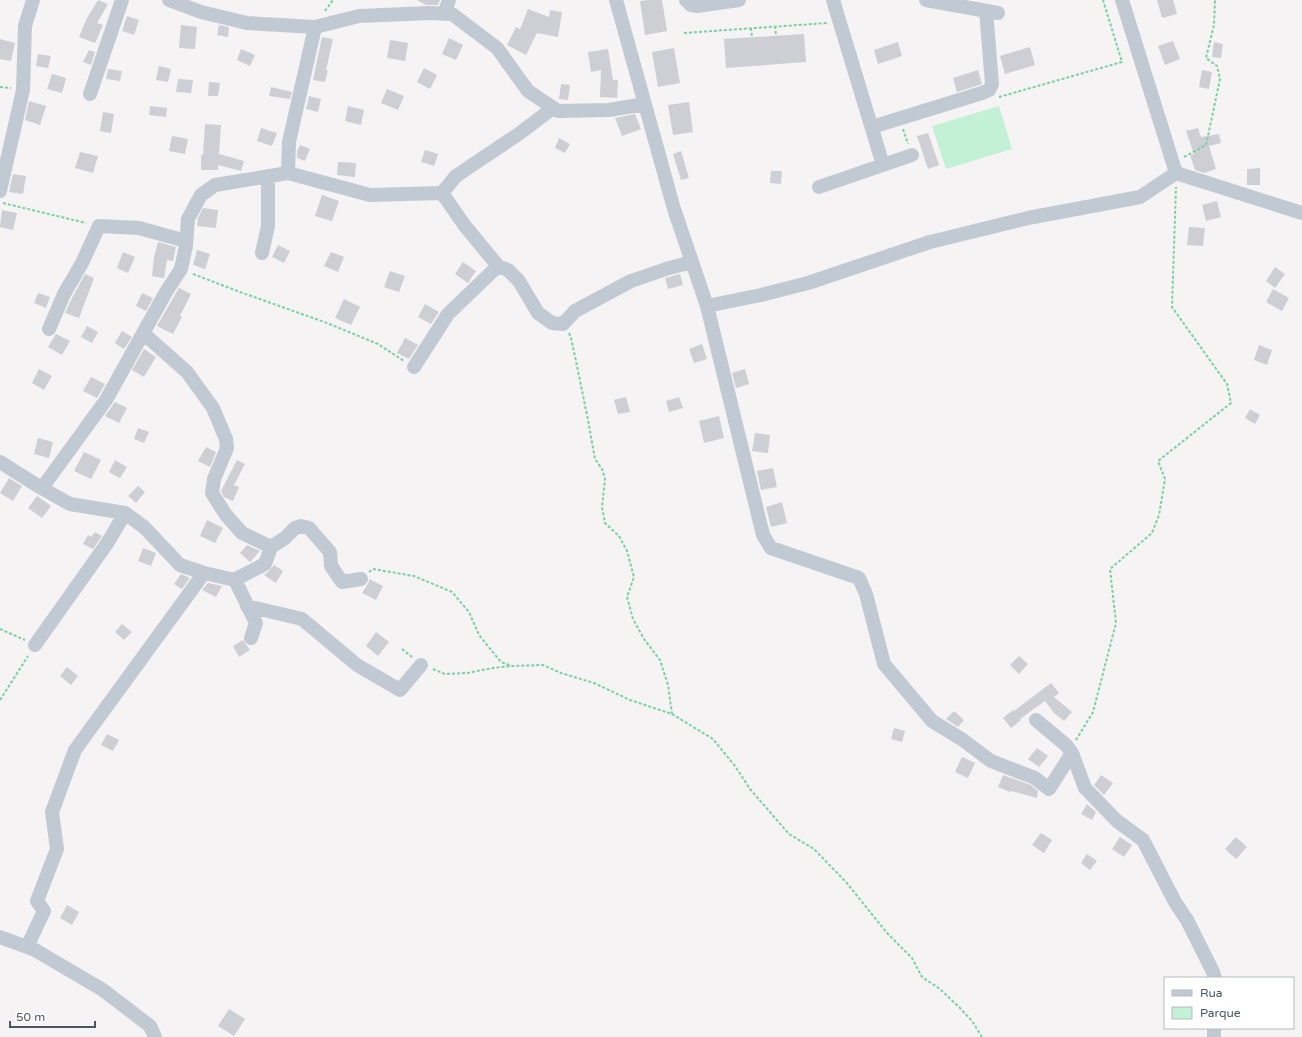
<svg xmlns="http://www.w3.org/2000/svg" width="1302" height="1037" font-family="'Varela Round',sans-serif">
  <style>
    .green { fill: #c3f1d5 }
    .building { fill: #cdcfd5 }
    .lines { fill: none; stroke-linecap: round; stroke-linejoin: round }
    .path { stroke: #7ad0a6; stroke-width: 2; stroke-dasharray: 3 2; stroke-linecap: butt }
    .minor { stroke: #c1cad2; stroke-width: 14 }
  </style>
  <rect width="100%" height="100%" fill="#f5f3f3"/>
  <path class="green" d="M999,106L1012,149L946,169L932,126Z"/>
  <path class="building" d="M98,0L108,4L97,23L103,25L95,43L79,37L87,18Z
    M417,0H440L438,5H426Z
    M648,0H662L667,31L645,35L640,1Z
    M1157,0H1173L1177,14L1162,18Z
    M528,9L549,17L550,10L562,12L558,37L537,33L526,55L507,45L516,27L520,29Z
    M127,16L139,20L134,35L122,31Z
    M181,25L197,27L195,49L179,48Z
    M219,25L229,27L228,37L217,35Z
    M804,34L806,62L726,68L724,39Z
    M322,37L333,39L326,70H328L325,82L313,80Z
    M449,38L463,45L456,60L442,54Z
    M0,39L15,43L11,61L0,59Z
    M390,40L408,43L405,61L387,58Z
    M1173,41L1180,59L1165,65L1158,46Z
    M898,42L902,56L878,64L874,50Z
    M1214,42L1223,44L1221,58L1212,57Z
    M1030,47L1035,65L1005,74L1000,56Z
    M674,48L680,83L658,87L652,52Z
    M241,49L255,55L250,66L237,60Z
    M608,49L613,80H618L617,98L600,97L601,70L591,72L588,52Z
    M89,50L95,52L91,65L83,62Z
    M38,54L51,56L48,68L36,66Z
    M159,66L171,69L168,82L156,80Z
    M424,68L437,75L430,89L417,82Z
    M108,69L122,71L120,81L106,79Z
    M978,70L982,84L957,92L953,78Z
    M1202,70L1212,72L1209,89L1199,87Z
    M52,74L66,78L62,93L47,89Z
    M178,79L193,80L191,93L176,92Z
    M209,82L220,83L218,96H208Z
    M561,84L570,85L568,100L559,99Z
    M271,87L292,92L290,99L269,96Z
    M387,89L404,96L398,110L381,103Z
    M309,96L321,99L318,112L306,109Z
    M29,101L46,106L40,125L25,120Z
    M689,102L693,132L673,135L668,105Z
    M150,106L167,108L166,117L149,115Z
    M348,106L364,110L361,125L345,121Z
    M103,112L114,114L111,133L100,131Z
    M635,114L641,129L622,136L615,118Z
    M205,124L221,125L219,154L244,161L241,171L218,165V170H201V155H203Z
    M261,128L277,133L272,146L257,141Z
    M1198,128L1201,137L1219,134L1221,143L1209,146L1216,169L1204,173L1195,170L1190,155L1194,154L1186,131Z
    M928,133L939,165L928,169L917,136Z
    M172,136L188,139L185,154L169,151Z
    M559,138L570,144L565,153L555,148Z
    M300,145L310,149L305,161L297,158V151Z
    M425,150L438,154L434,166L421,162Z
    M681,151L689,178L681,180L673,154Z
    M80,152L98,156L93,173L75,168Z
    M338,162L356,163L355,177L337,175Z
    M1260,168V185H1247V169Z
    M771,171H782L781,184L770,183Z
    M13,174L26,176L23,194L9,192Z
    M322,195L339,201L332,221L315,216Z
    M1217,201L1221,217L1206,221L1202,205Z
    M203,208L218,210L216,228L197,226L198,218Z
    M2,210L17,213L13,230L0,227Z
    M1189,227L1205,228L1203,246L1187,245Z
    M158,242L176,247L173,261L167,260L164,278L152,276L154,257Z
    M278,245L290,251L284,263L272,257Z
    M197,250L210,254L205,269L193,265Z
    M123,252L135,257L128,273L117,268Z
    M331,252L344,257L338,272L324,266Z
    M463,262L476,271L468,283L455,274Z
    M1275,267L1285,274L1275,288L1266,281Z
    M390,271L405,276L399,292L384,287Z
    M85,274L94,278L79,318L65,313L72,298Z
    M680,274L683,285L668,289L665,278Z
    M179,288L191,294L180,316L182,317L173,334L157,326Z
    M1273,289L1289,298L1282,311L1266,302Z
    M38,293L50,297L46,308L34,303Z
    M142,293L153,298L146,311L136,306Z
    M344,299L360,307L351,325L335,318Z
    M425,304L439,312L431,324L418,317Z
    M87,326L98,332L92,343L81,337Z
    M122,331L132,337L124,349L115,343Z
    M56,334L70,341L62,355L48,347Z
    M405,338L418,345L409,359L397,353Z
    M702,344L707,359L694,363L689,349Z
    M1259,345L1272,350L1267,365L1254,360Z
    M144,349L156,357L144,377L132,370Z
    M39,369L52,376L44,390L32,383Z
    M745,369L749,384L736,388L732,373Z
    M91,377L105,384L97,398L83,391Z
    M626,397L630,412L618,414L614,400Z
    M679,397L683,408L669,412L666,401Z
    M115,402L127,408L119,423L105,416Z
    M1250,409L1260,415L1255,424L1245,418Z
    M719,416L724,438L704,443L699,421Z
    M138,428L149,432L144,443L134,439Z
    M755,433L770,435L768,453L752,451Z
    M38,438L53,442L49,458L34,454Z
    M206,447L216,452L210,467L198,461Z
    M84,452L101,460L91,479L74,471Z
    M115,460L127,467L120,478L109,472Z
    M237,460L245,464L234,485L239,487L233,501L224,497L221,491Z
    M773,468L777,487L761,490L757,471Z
    M9,478L22,486L13,501L0,493Z
    M138,486L145,492L136,503L128,496Z
    M37,496L51,506L42,518L28,508Z
    M782,502L787,523L771,527L766,507Z
    M207,520L223,528L215,543L200,536Z
    M95,532L102,536L93,549L83,544L88,535L91,537Z
    M247,545L260,551L250,562L240,553Z
    M143,548L156,553L151,566L138,561Z
    M274,565L283,571L276,583L264,575L269,571Z
    M181,574L190,578L182,589L174,584Z
    M369,579L383,586L376,600L362,593L369,582Z
    M208,583L222,586L216,597L202,590Z
    M122,624L132,632L124,640L115,632Z
    M376,632L389,642L378,656L366,646Z
    M243,640L250,650L239,657L233,646Z
    M1019,656L1028,664L1019,674L1010,665Z
    M67,667L78,676L71,685L60,676Z
    M1051,683L1059,693L1054,697L1072,712L1064,721L1054,713L1045,701L1020,719L1021,720L1011,728L1003,718L1013,710L1014,711Z
    M954,711L964,720L958,727L946,719Z
    M894,728L905,731L902,742L891,739Z
    M107,734L119,740L113,751L101,745Z
    M1037,748L1048,756L1039,767L1028,759Z
    M962,757L975,763L968,778L955,772Z
    M1003,775L1031,785L1038,791L1037,798L1011,791L1010,792L998,787Z
    M1101,775L1113,783L1104,795L1094,785Z
    M1087,804L1096,812L1092,820L1081,814Z
    M1041,833L1052,840L1044,853L1032,845Z
    M1120,837L1132,845L1124,857L1112,849Z
    M1236,837L1247,847L1236,859L1225,849Z
    M1087,854L1097,861L1090,870L1081,863Z
    M67,905L79,912L72,925L60,918Z
    M229,1009L245,1019L234,1036L218,1026Z"/>
  <g class="lines">
    <path class="path" d="M325,11L333,0
      M775,26L776,36
      M751,28L752,37
      M684,33L827,23
      M0,87L11,88
      M999,97L1122,62L1103,0
      M903,129L908,144
      M1184,157L1206,145L1220,79L1217,66L1206,58L1214,25L1215,0
      M3,203L86,223
      M193,274L240,292L327,323L378,344L404,361
      M569,333L571,338L576,361L588,420L595,459L602,469L605,479L602,507L605,523L619,536L627,551L634,577L627,597L633,619L644,639L660,660L668,685L672,714
      M369,572L373,569L414,576L452,592L469,612L479,635L501,662L512,666L543,665L561,673L594,683L630,700L672,714L713,739L735,766L750,789L789,834L814,849L846,882L887,933L912,958L922,977L940,989L960,1008L972,1021L982,1037
      M0,629L25,640
      M402,649L412,657
      M433,669L445,674L467,673L493,668L511,666
      M0,700L28,656
      M1076,740L1093,712L1116,623L1110,569L1152,533L1159,515L1165,479L1158,461L1231,403L1227,384L1172,307L1176,187"/>
    <path class="minor" d="M169,0L201,12L247,23L315,27L359,16L429,13L452,14L497,48L528,91L558,111L609,110L645,104
      M616,0L674,209L707,306L763,535L771,548L859,578L866,594L884,664L932,721L963,740L991,761L1035,778L1049,789L1072,753
      M686,0L691,5L697,6L739,0
      M833,0L883,165
      M926,0L998,13
      M1122,0L1176,173
      M444,14L449,0
      M90,94L122,0
      M872,127L982,93L989,90L992,84L986,11
      M288,173L289,142L315,27
      M1176,173L1302,213
      M819,187L912,155
      M0,191L23,90L25,26L33,0
      M442,193L465,226L498,266L508,270L519,281L538,313L552,323L563,324L575,311L631,281L669,268L692,262
      M262,253L268,226V176
      M707,306L761,295L808,283L930,242L1028,218L1140,197L1176,173
      M49,329L64,294L82,263L99,226L139,228L186,241
      M143,333L187,372L213,408L226,439L227,448L214,479L212,493L226,515L242,533L271,547
      M414,367L448,314L498,266
      M0,462L38,486L70,504L125,513L144,527L180,565L204,573
      M42,488L106,400L166,292L181,269L186,246L188,219L201,195L215,185L288,173L370,195L442,193L456,176L520,133L553,108
      M234,580L265,564L271,547L285,538L295,528L301,526L309,528L330,552L331,566L342,582L361,579
      M247,606L302,619L357,665L400,690L421,665
      M35,645L108,542L125,513
      M1036,720L1066,745L1072,753L1085,788L1117,821L1143,840L1175,902L1187,920L1213,972L1215,978
      M0,937L35,950L103,990L150,1026L155,1037
      M27,947L44,911L37,901L57,849L52,812L75,750L204,573L235,580L256,623L251,638
      M1214,1037V1028"/>
  </g>
  <rect x="1164" y="977" width="130" height="52" fill="#ffffff" stroke="#b7bbc0"/>
  <rect x="1172" y="990" width="20" height="6" fill="#c1cad2" stroke="#b7bbc0"/>
  <text x="1200" y="997" font-size="12" fill="#4a5661">Rua</text>
  <rect x="1172" y="1007" width="20" height="12" fill="#c3f1d5" stroke="#b7bbc0"/>
  <text x="1200" y="1017" font-size="12" fill="#4a5661">Parque</text>
  <path d="M10 1021v6h85v-6" fill="none" stroke="#4a5661" stroke-width="2"/>
  <text x="16" y="1021" font-size="12" fill="#4a5661" stroke="#ffffff" stroke-width="3" paint-order="stroke">50 m</text>
</svg>
